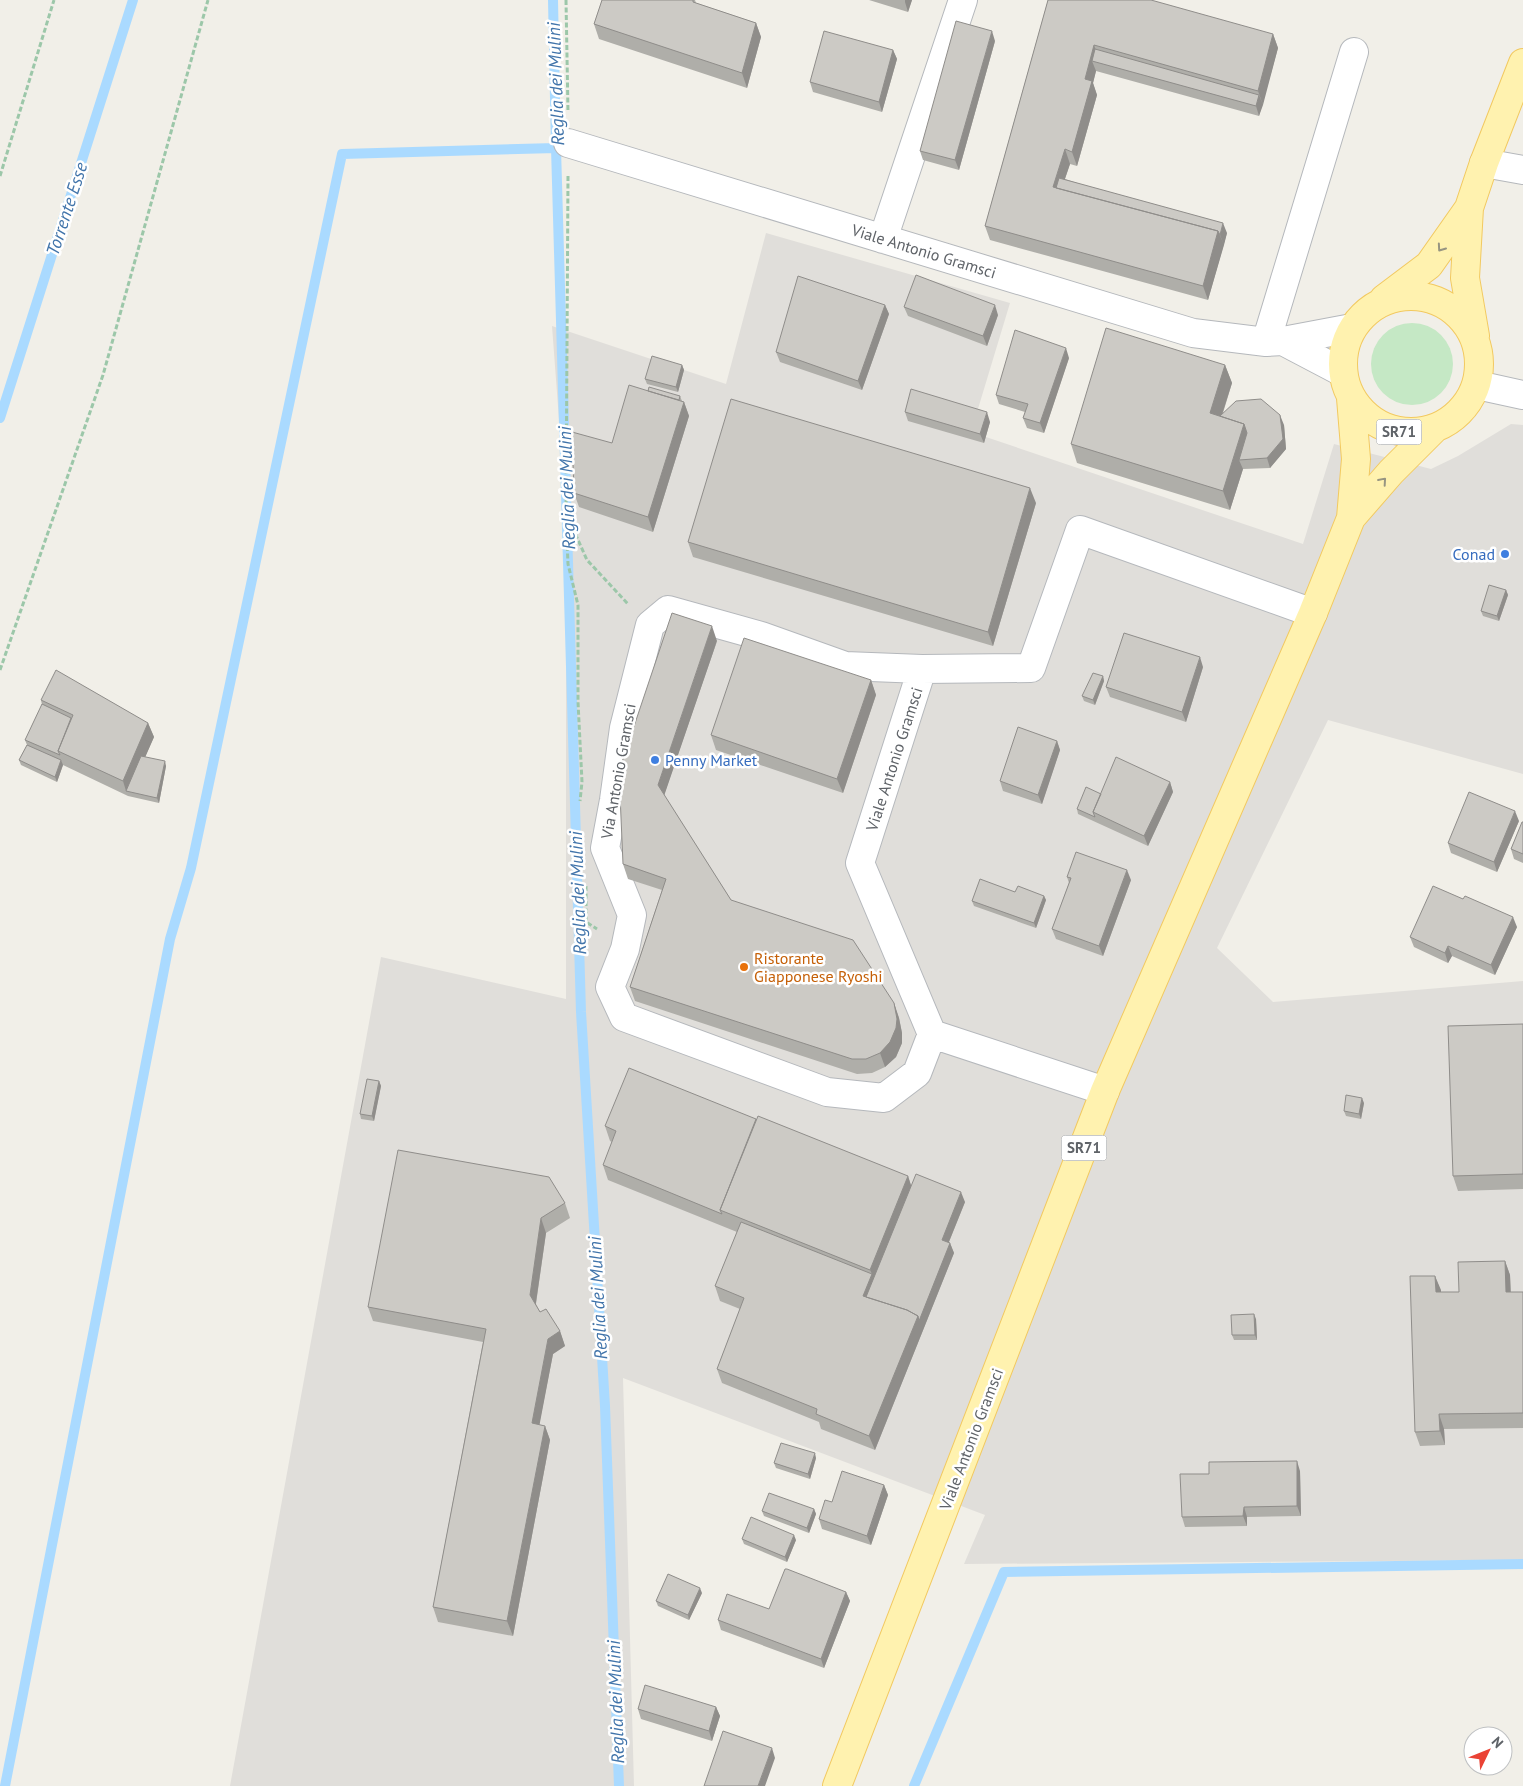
<svg xmlns="http://www.w3.org/2000/svg" width="1523" height="1786" font-family="'PT Sans',sans-serif">
  <style>
    .industrial { fill: #e0deda }
    .green { fill: #c5e8c5 }
    .lines { fill: none; stroke-linecap: round; stroke-linejoin: round }
    .stream { stroke: #aadaff; stroke-width: 10 }
    .street-casing { stroke: #b5b8bc; stroke-width: 30 }
    .primary-casing { stroke: #f2c960; stroke-width: 30 }
    .path { stroke: #9cc7a9; stroke-width: 3; stroke-dasharray: 5 2.5; stroke-linecap: butt }
    .street { stroke: #fff; stroke-width: 28 }
    .primary { stroke: #fff2af; stroke-width: 28 }
    .wall { fill: #afaea9 }
    .shaded-wall { fill: #8f8d8a }
    .building { fill: #cccac5; stroke: #8f8d8a }
    .oneway { stroke: #979581 }
    .shop-dot { fill: #3f7fe0; stroke: #fff; stroke-width: 2 }
    .food-dot { fill: #e8710a; stroke: #fff; stroke-width: 2 }
    .labels { text-anchor: middle; stroke-width: 5; stroke-linejoin: round; paint-order: stroke }
    .shield { fill: #fff; stroke: #8f9295; stroke-width: 1 }
    .shield-label { font-size: 15px; font-weight: bold; fill: #5f6368 }
    .street-label { font-size: 16px; fill: #5f6368; stroke: #fff }
    .shop-label { font-size: 16px; fill: #366cbe; stroke: #fff; text-anchor: end }
    .food-label { font-size: 16px; fill: #c56008; stroke: #fff; text-anchor: start }
    .water-label { font-size: 18px; font-style: italic; fill: #4174aa; stroke: #fff }
  </style>
  <rect width="100%" height="100%" fill="#f1efe8"/>
  <path class="industrial" d="M766,233L1010,303L971,432L1303,544L1334,444L1431,469L1458,456L1511,424L1523,425V774L1328,720L1217,948L1273,1002L1523,981V1560L964,1564L985,1515L623,1378L634,1786H230L381,957L566,999V513L552,326L726,384Z"/>
  <path class="green" d="M1371 364a41 41 0 1 1 82 0a41 41 0 1 1-82 0Z"/>
  <g class="lines">
    <path class="stream" d="M553,0L556,148L581,1012L605,1406L619,1786
      M0,418L133,0
      M5,1786L170,939L191,868L342,154L556,148
      M914,1786L1004,1572L1523,1564"/>
    <g class="street-casing">
      <path id="street" d="M568,143L1193,333L1266,342L1283,341L1352,328
        M1484,163L1523,170
        M883,239L963,0
        M1283,341L1342,372
        M1266,342L1354,52
        M1477,385L1523,395
        M922,669L845,666L761,636L668,610L650,625L624,728L614,800L605,848L632,915L625,949L610,987L624,1017L827,1092L884,1098L917,1073L932,1034
        M1105,1091L932,1034L860,863L922,669L1031,668L1080,530L1313,613"/>
    </g>
    <g class="primary-casing">
      <path id="primary" d="M1343 364a68 68 0 1 1 136 0a68 68 0 1 1-136 0Z
        M1384,299L1429,265L1469,208
        M1475,336L1465,278L1469,208L1484,163L1523,63
        M1351,518L1391,472L1435,428
        M837,1786L1105,1091L1313,613L1351,518L1356,459L1351,398"/>
    </g>
    <path class="path" d="M566,0L568,112
      M0,176L54,0
      M568,176L566,513L587,560L628,604
      M566,516L568,564L578,605V702L582,782L580,801
      M0,670L103,375L208,0
      M586,886V922L597,929"/>
    <use href="#street" class="street"/>
    <use href="#primary" class="primary"/>
  </g>
  <path class="wall" d="M602,0H695L696,3L756,23L761,37L747,88L599,39L594,24Z
    M869,0H912L908,12Z
    M1048,0L1273,34L1278,48L1259,116L1096,71L1093,83L1097,95L1077,166L1070,164L1065,179L1227,233L1208,300L990,240L985,226Z
    M995,41L959,170L923,160L920,151Z
    M893,50L897,59L882,112L813,92L810,82Z
    M885,305L889,314L862,390L780,362L776,352Z
    M904,307L998,315L987,346L908,316Z
    M1069,358L1044,433L1027,428L1023,418L1025,412L999,404L996,395Z
    M682,365L684,370L678,392L647,384L645,379Z
    M1225,365L1232,383L1223,413L1284,425L1286,449L1270,468L1243,469L1230,510L1077,463L1071,444Z
    M648,391L680,396L682,401L684,402L689,416L653,532L579,507L574,493L612,443Z
    M905,412L990,422L984,443L908,421Z
    M1036,503L993,646L693,557L688,542Z
    M1506,590L1508,595L1499,621L1483,616L1481,611Z
    M717,641L664,795L731,900L894,1003L899,1018L902,1033V1043L896,1057L885,1067L872,1073L857,1074L635,1001L630,987L662,890L628,879L623,864Z
    M1203,667L1186,722L1110,697L1106,687Z
    M1103,676L1104,681L1095,705L1084,701L1082,696Z
    M871,680L876,695L843,793L716,750L711,735Z
    M41,700L148,723L154,737L145,757L166,766L159,803L128,796L63,765L57,782L21,765L19,760L27,745L25,740L42,705Z
    M1057,741L1060,750L1042,804L1003,791L1000,781Z
    M1170,782L1173,792L1148,846L1078,814L1077,809L1101,794Z
    M1519,821L1497,872L1451,853L1448,843Z
    M1523,822V863L1514,859L1511,849Z
    M1067,877L1131,880L1103,956L1056,939L1052,929L1069,883Z
    M1015,892L1044,896L1046,900L1036,928L974,906L972,901Z
    M1463,899L1517,927L1495,975L1452,956L1448,963L1414,947L1410,937Z
    M1523,1024V1189L1458,1191L1453,1176Z
    M379,1081L381,1086L374,1121L361,1119L360,1114Z
    M1364,1103L1361,1119L1346,1116L1344,1111Z
    M756,1119L908,1176L911,1185L965,1202L949,1242L950,1243L954,1253L875,1450L821,1429L819,1422L722,1383L717,1369L740,1309L720,1301L715,1286L737,1232L608,1180L603,1165L612,1142L610,1141L605,1126Z
    M565,1203L570,1218L546,1233L536,1304L540,1312L560,1331L565,1346L553,1354L539,1425L545,1426L550,1440L513,1636L438,1622L433,1607L483,1342L373,1321L368,1307Z
    M1505,1261L1510,1275L1511,1292H1523V1428L1444,1429L1445,1445L1420,1446L1415,1432L1435,1276L1441,1292H1459Z
    M1256,1319L1257,1340H1234L1232,1335Z
    M816,1458L810,1479L776,1468L774,1463Z
    M1300,1471L1301,1516L1247,1517V1526L1185,1527L1182,1517L1209,1474Z
    M884,1485L888,1495L871,1545L822,1529L819,1519Z
    M814,1509L816,1514L809,1533L764,1516L762,1511Z
    M742,1539L796,1540L787,1562L744,1544Z
    M846,1592L850,1601L824,1668L721,1630L718,1620L769,1609Z
    M702,1593L689,1620L658,1606L656,1601Z
    M716,1707L720,1716L712,1741L641,1719L638,1709Z"/>
  <path class="shaded-wall" d="M905,0H912L908,12L905,2Z
    M756,23L761,37L747,88L742,73Z
    M992,31L995,41L959,170L955,160Z
    M1273,34L1278,48L1263,105L1258,91Z
    M1094,45L1099,59L1092,61L1096,71L1093,83L1097,95L1077,166L1072,152L1085,79Z
    M893,50L897,59L882,112L879,102Z
    M1259,95L1263,105L1259,116L1256,106Z
    M1065,149L1070,164L1060,193L1053,187Z
    M1223,223L1227,233L1224,245L1220,235Z
    M1218,231L1224,245L1208,300L1203,286Z
    M885,305L889,314L862,390L858,381Z
    M995,305L998,315L987,346L983,336Z
    M1066,348L1069,358L1044,433L1040,423Z
    M682,365L684,370L678,392L676,387Z
    M1225,365L1232,383L1219,424L1210,413Z
    M684,402L689,416L653,532L648,517Z
    M987,412L990,422L984,443L980,434Z
    M1280,415L1284,425L1286,449L1270,468L1267,458Z
    M1244,424L1251,442L1239,460L1243,469L1230,510L1223,491Z
    M1030,488L1036,503L993,646L988,632Z
    M1506,590L1508,595L1499,621L1497,616Z
    M712,626L717,641L663,799L658,785Z
    M1200,657L1203,667L1186,722L1182,712Z
    M1103,676L1104,681L1095,705L1093,700Z
    M871,680L876,695L843,793L837,779Z
    M148,723L154,737L130,792L126,791L123,781Z
    M1057,741L1060,750L1042,804L1038,795Z
    M61,760L63,765L57,782L55,777Z
    M165,761L166,766L159,803L157,798Z
    M1170,782L1173,792L1148,846L1144,836Z
    M1515,811L1519,821L1497,872L1494,862Z
    M1127,870L1131,880L1103,956L1099,946Z
    M1044,896L1046,900L1036,928L1034,923Z
    M1513,917L1517,927L1495,975L1491,965Z
    M1448,946L1452,956L1448,963L1445,953Z
    M894,1003L899,1018L902,1033V1043L896,1057L885,1067L880,1053Z
    M379,1081L381,1086L374,1121L372,1116Z
    M1362,1098L1364,1103L1361,1119L1359,1114Z
    M908,1176L914,1195L871,1303L863,1296L872,1274L870,1270Z
    M961,1192L965,1202L946,1249L942,1240Z
    M541,1218L546,1233L535,1309L530,1295Z
    M950,1243L954,1253L875,1450L869,1436L918,1316Z
    M1505,1261L1510,1275L1511,1307L1506,1292Z
    M1435,1276L1441,1290V1307L1436,1292Z
    M1254,1314L1256,1319L1257,1340L1255,1335Z
    M560,1331L565,1346L553,1354L537,1438L532,1423L548,1339Z
    M1439,1414L1444,1429L1445,1445L1440,1431Z
    M545,1426L550,1440L513,1636L507,1621Z
    M815,1453L816,1458L810,1479L808,1474Z
    M1297,1461L1300,1471L1301,1516L1297,1506Z
    M884,1485L888,1495L871,1545L867,1536Z
    M1244,1507L1247,1517V1526L1243,1516Z
    M814,1509L816,1514L809,1533L807,1528Z
    M794,1535L796,1540L787,1562L785,1557Z
    M700,1588L702,1593L689,1620L688,1615Z
    M846,1592L850,1601L824,1668L821,1659Z
    M716,1707L720,1716L712,1741L709,1731Z
    M772,1748L775,1758L765,1786H758Z"/>
  <path class="building" d="M602,0H693V2L756,23L742,73L594,24Z
    M1048,0H1151L1273,34L1258,91L1094,45L1085,79L1092,81L1072,152L1065,149L1053,187L1218,231L1203,286L985,226Z
    M956,21L992,31L955,160L920,151Z
    M824,31L893,50L879,102L810,82Z
    M1095,49L1259,95L1256,106L1092,61Z
    M1059,178L1223,223L1220,235L1218,231L1056,188Z
    M916,275L995,305L983,336L904,307Z
    M798,276L885,305L858,381L776,352Z
    M1106,328L1225,365L1210,413L1244,424L1223,491L1071,444Z
    M1015,330L1066,348L1040,423L1023,418L1028,404L996,395Z
    M652,356L682,365L676,387L645,379Z
    M629,385L684,402L648,517L574,493L572,432L612,443Z
    M649,387L680,396L679,400L648,391Z
    M911,389L987,412L980,434L905,412Z
    M731,399L1030,488L988,632L688,542Z
    M1261,399L1280,415L1283,439L1267,458L1239,460L1247,433L1244,424L1220,416L1236,401Z
    M1489,585L1506,590L1497,616L1481,611Z
    M672,613L712,626L658,785L731,900L853,940L894,1003L897,1019L896,1028L890,1042L880,1053L866,1059H852L630,987L666,879L623,864L619,771Z
    M1124,633L1200,657L1182,712L1106,687Z
    M744,638L871,680L837,779L711,735Z
    M56,670L148,723L123,781L58,751L73,715L41,700Z
    M1093,673L1103,676L1093,700L1082,696Z
    M42,704L71,718L58,751L60,755L25,740Z
    M1018,727L1057,741L1038,795L1000,781Z
    M27,745L61,760L55,777L19,760Z
    M141,756L165,761L157,798L126,791Z
    M1116,757L1170,782L1144,836L1093,812Z
    M1086,787L1101,794L1093,812L1095,817L1077,809Z
    M1469,792L1515,811L1494,862L1448,843Z
    M1522,822H1523V854L1511,849Z
    M1076,852L1127,870L1099,946L1052,929L1071,878L1067,877Z
    M980,879L1015,892L1018,886L1044,896L1034,923L972,901Z
    M1433,886L1463,899L1465,896L1513,917L1491,965L1448,946L1445,953L1410,937Z
    M1523,1024V1174L1453,1176L1448,1026Z
    M629,1068L756,1119L720,1210L722,1214L603,1165L616,1131L605,1126Z
    M367,1079L379,1081L372,1116L360,1114Z
    M1346,1095L1362,1098L1359,1114L1344,1111Z
    M758,1116L908,1176L870,1270L720,1210Z
    M398,1150L549,1177L565,1203L541,1218L530,1295L540,1312L546,1309L560,1331L548,1339L532,1423L545,1426L507,1621L433,1607L486,1329L368,1307Z
    M916,1174L961,1192L942,1240L950,1243L919,1321L918,1316L907,1310L866,1297Z
    M741,1222L872,1274L863,1296L907,1310L918,1316L869,1436L816,1414L817,1409L717,1369L744,1298L715,1286Z
    M1505,1261L1506,1292H1523V1413L1439,1414L1440,1431L1415,1432L1410,1276H1435L1436,1292H1459L1458,1262Z
    M1254,1314L1255,1335H1232L1231,1315Z
    M781,1443L815,1453L808,1474L774,1463Z
    M1297,1461V1506L1244,1507L1243,1516L1182,1517L1180,1474H1209V1462Z
    M842,1471L884,1485L867,1536L819,1519L825,1500L832,1502Z
    M769,1493L814,1509L807,1528L762,1511Z
    M751,1517L794,1535L785,1557L742,1539Z
    M785,1569H787L846,1592L821,1659L718,1620L727,1594L769,1609Z
    M668,1574L700,1588L688,1615L656,1601Z
    M645,1685L716,1707L709,1731L638,1709Z
    M723,1731L772,1748L758,1786H704Z"/>
  <defs><path id="oneway-chevron" d="M-2-3.5L2.5 0L-2 3.5" fill="none" stroke-width="1.6" stroke-linecap="round" stroke-linejoin="round" transform="scale(1.25)"/></defs>
  <g class="oneway">
    <use href="#oneway-chevron" transform="translate(1441 248) rotate(125)"/>
    <use href="#oneway-chevron" transform="translate(1383 481) rotate(-49)"/>
  </g>
  <g class="shop-dot">
    <circle cx="1505" cy="554" r="5"/>
    <circle cx="655" cy="760" r="5"/>
  </g>
  <circle class="food-dot" cx="744" cy="967" r="5"/>
  <g class="labels">
    <g class="shield">
      <rect x="1376.5" y="419.5" width="45" height="25" rx="4"/>
      <rect x="1061.5" y="1135.5" width="45" height="25" rx="4"/>
    </g>
    <g class="shield-label">
      <text x="1399" y="437">SR71</text>
      <text x="1084" y="1153">SR71</text>
    </g>
    <g class="street-label">
      <text transform="translate(924 251) rotate(17)" y="6">Viale Antonio Gramsci</text>
      <text transform="translate(894 759) rotate(-72)" y="6">Viale Antonio Gramsci</text>
      <text transform="translate(618 771) rotate(-80)" y="6">Via Antonio Gramsci</text>
      <text transform="translate(971 1439) rotate(-69)" y="6">Viale Antonio Gramsci</text>
    </g>
    <g class="shop-label">
      <text x="1495" y="560">Conad</text>
      <text x="665" y="766" text-anchor="start">Penny Market</text>
    </g>
    <g class="food-label">
      <text x="754" y="964">Ristorante<tspan x="754" dy="18">Giapponese Ryoshi</tspan></text>
    </g>
    <g class="water-label">
      <text transform="translate(556 84) rotate(-92)" y="6">Reglia dei Mulini</text>
      <text transform="translate(67 209) rotate(-72)" y="6">Torrente Esse</text>
      <text transform="translate(567 488) rotate(-92)" y="6">Reglia dei Mulini</text>
      <text transform="translate(578 893) rotate(-92)" y="6">Reglia dei Mulini</text>
      <text transform="translate(598 1298) rotate(-93)" y="6">Reglia dei Mulini</text>
      <text transform="translate(616 1702) rotate(-92)" y="6">Reglia dei Mulini</text>
    </g>
  </g>
  <g transform="translate(1488 1751) rotate(47)"><circle r="24" fill="#ffffff" stroke="#bfc1c3"/>
  <path d="M0-4L9 19L0 12L-9 19Z" fill="#ea4335"/>
  <text y="-8" font-size="14" font-weight="bold" text-anchor="middle" fill="#5f6368">N</text>
  </g>
</svg>
